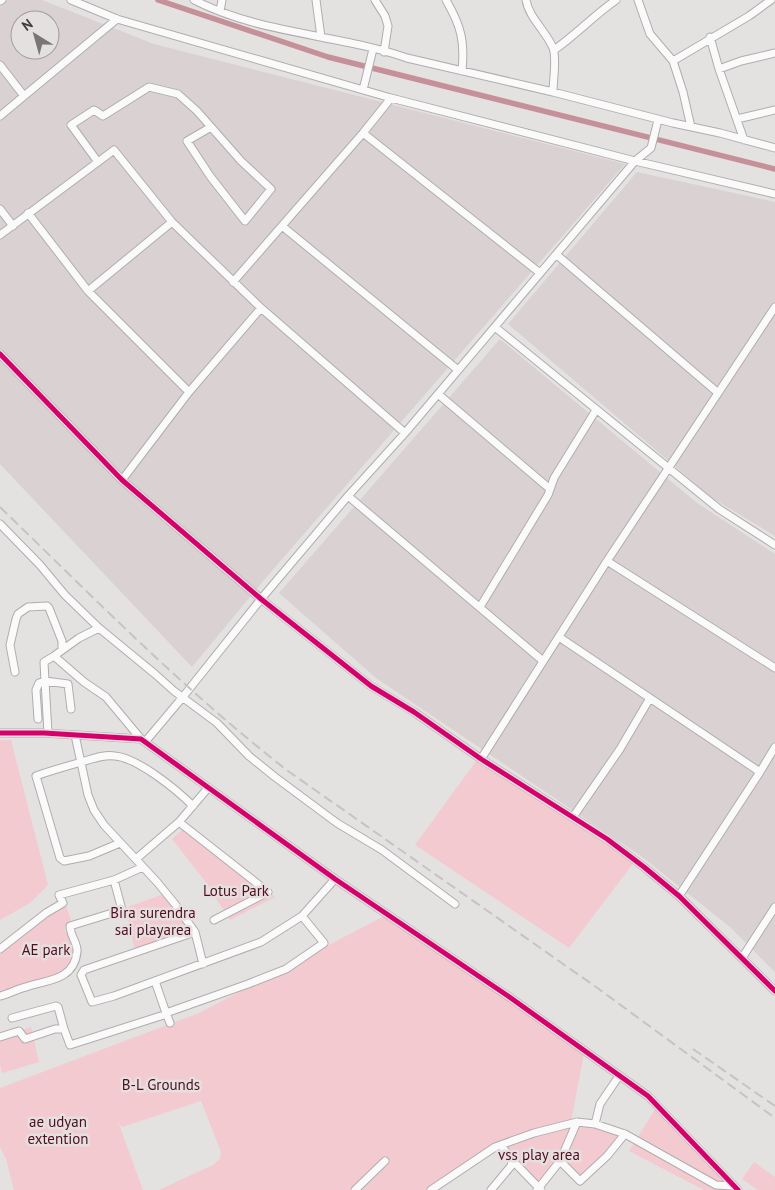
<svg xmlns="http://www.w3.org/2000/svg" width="775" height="1190" font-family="'PT Sans',sans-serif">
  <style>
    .built { fill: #dad1d2; fill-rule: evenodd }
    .green { fill: #f3cacf }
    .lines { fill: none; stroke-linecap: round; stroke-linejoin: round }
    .canal { stroke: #c59098; stroke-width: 5.5 }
    .minor-casing { stroke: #afadad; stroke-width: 9 }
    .minor { stroke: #fbfafa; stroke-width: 7 }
    .rail { stroke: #c5c3c3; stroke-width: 2; stroke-dasharray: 10 5; stroke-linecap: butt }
    .cycleway-casing { stroke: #e5e0e0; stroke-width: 8 }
    .cycleway { stroke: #d6006c; stroke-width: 5 }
    .labels { text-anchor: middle; stroke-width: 5; stroke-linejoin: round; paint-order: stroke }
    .park-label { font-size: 15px; fill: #510c1f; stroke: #e5e0e0 }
  </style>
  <rect width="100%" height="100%" fill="#e4e1e1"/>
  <path class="built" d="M0,0H42L154,44L625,164L264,580L192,667L0,464ZM20,20H50V50H20Z
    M637,172L775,202V536L712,498L508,324Z
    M500,339L697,503L775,554V972L730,927L641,856L376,678L279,593Z"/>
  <path class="green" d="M0,740H11L48,885L30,903L0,920Z
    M476,761L602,837L635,861L569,948L415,845Z
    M188,825L275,897L230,920L205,881L172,839Z
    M164,894L191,931L135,950L125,908Z
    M66,906L71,920L65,927V932L71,935L74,950L69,966L51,978L23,984L0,992V953L45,919L43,916Z
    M386,915L584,1053L571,1122L624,1134L579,1181L560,1161L539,1186L502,1144L429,1190H159L213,1165L220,1159L221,1152L201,1101L122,1127L118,1122L143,1190H14L6,1159L0,1147V1088L199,1013Z
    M31,1027L39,1062L2,1073L0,1064V1038Z
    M656,1108L726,1183L722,1190H704L629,1151Z
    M754,1162L775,1177V1190H758L742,1179Z"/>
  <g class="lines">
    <path class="canal" d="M158,0L328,57L775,169"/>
    <g class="minor-casing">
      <path id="minor" d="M71,0L117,19L391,98L635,161L775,194
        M194,0C260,34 337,34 407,58L553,92L673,123L720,133L775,148
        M316,0L321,37
        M375,0L385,16L388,26L384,52
        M446,0C461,26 465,41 462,71
        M526,0C529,18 546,31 553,48C557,58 553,81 553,92
        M638,0L650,34L673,61L683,92L691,127
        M0,1L2,0
        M220,11L222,0
        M710,37L719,69L744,140
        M554,50C576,35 594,15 616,0
        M673,61L749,16L771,0
        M0,65L24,96L0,116
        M719,69L741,61L775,53
        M363,90L373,49
        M24,96L117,19
        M737,119L775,110
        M363,133L391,98
        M98,162L71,125L94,110L103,116L149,87L178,94L197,111L241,161L271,189L245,221L210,176L187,141L211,127
        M0,209L13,226
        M28,213L88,291L189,392L261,308L405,433
        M282,226L458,370
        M0,235L114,150L172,222L261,308
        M557,255L717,392
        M233,282L363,133L540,273
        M88,291L172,222
        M495,327L719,509L775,545
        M0,354L122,480L261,599L371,686L414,712L481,759L607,839L644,867L679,896L775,991
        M438,394L550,489
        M122,480L189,392
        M348,496L543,661
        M0,524L40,565L65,595L99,628
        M607,561L775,668
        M480,607L548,495L554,478L596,410
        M559,637L760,772L775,747
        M54,656L44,662L45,681L68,684L71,709
        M15,672L10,645L16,619L18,614L28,607L47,606L49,608L62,641V649
        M38,719L36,690L39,683L45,681L48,733
        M0,733H44L141,739L335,879L508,996L648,1096L738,1190
        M75,735L88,795L94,810L104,825L157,882L175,904L195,932L203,964
        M141,739L106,697L84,682L54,656L79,638L99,628L155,674L174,691L217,723L249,756L275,777L337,823L382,850L455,904
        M145,742L182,698L261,599L348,496L405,433L635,161L651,148L658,120
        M481,759L607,561L775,307
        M573,817L620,749L650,698
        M179,822L208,788
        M120,843L89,856L64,861L60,858L36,776C50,771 64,767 78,763C90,760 102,754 115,756C138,758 177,790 193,806
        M136,859L179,822L268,892L214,920
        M679,896L760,772
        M195,932L84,970L81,975L92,1002L114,996L261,942L302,916
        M0,949L46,913L63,903L59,895L114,880L143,867
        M742,958L775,907
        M155,981L166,1013
        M0,996C9,994 17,989 26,987C46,980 74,981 77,952C78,943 70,936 70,926L122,910L114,880
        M12,1018L56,1006L58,1007L64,1029
        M170,1023L166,1013L248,984L286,969L324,943L302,916L335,879
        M0,1037L19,1031L25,1039L55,1029H64L70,1045L167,1014
        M595,1124L600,1104L619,1076
        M512,1160L541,1190
        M560,1161L580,1181L607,1156L625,1134
        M355,1190L385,1161
        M431,1190L495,1147L534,1133L577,1122L595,1124L625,1134L716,1185L733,1186
        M491,1190L511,1166L512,1160L501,1145
        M537,1190L560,1161L577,1122"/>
    </g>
    <use href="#minor" class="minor"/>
    <path class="rail" d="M0,507C94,598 185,691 288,771L596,987L775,1118
      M693,1049L775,1106"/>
    <g class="cycleway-casing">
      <path id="cycleway" d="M0,354L122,480L261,599L371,686L414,712L481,759L607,839L644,867L679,896L775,991
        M0,733H44L141,739L335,879L508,996L648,1096L738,1190"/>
    </g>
    <use href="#cycleway" class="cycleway"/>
  </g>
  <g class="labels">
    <g class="park-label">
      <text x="236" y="896">Lotus Park</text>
      <text x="153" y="918">Bira surendra<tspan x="153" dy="17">sai playarea</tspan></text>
      <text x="46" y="955">AE park</text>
      <text x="161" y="1090">B-L Grounds</text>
      <text x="58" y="1127">ae udyan<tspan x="58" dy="17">extention</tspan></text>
      <text x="539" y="1160">vss play area</text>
    </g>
  </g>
  <g transform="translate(35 35) rotate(323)"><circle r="24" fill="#e5e0e0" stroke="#a29e9e"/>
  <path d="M0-4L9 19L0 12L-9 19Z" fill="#787676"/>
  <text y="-8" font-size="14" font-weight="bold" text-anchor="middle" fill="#3e3c3c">N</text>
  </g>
</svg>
